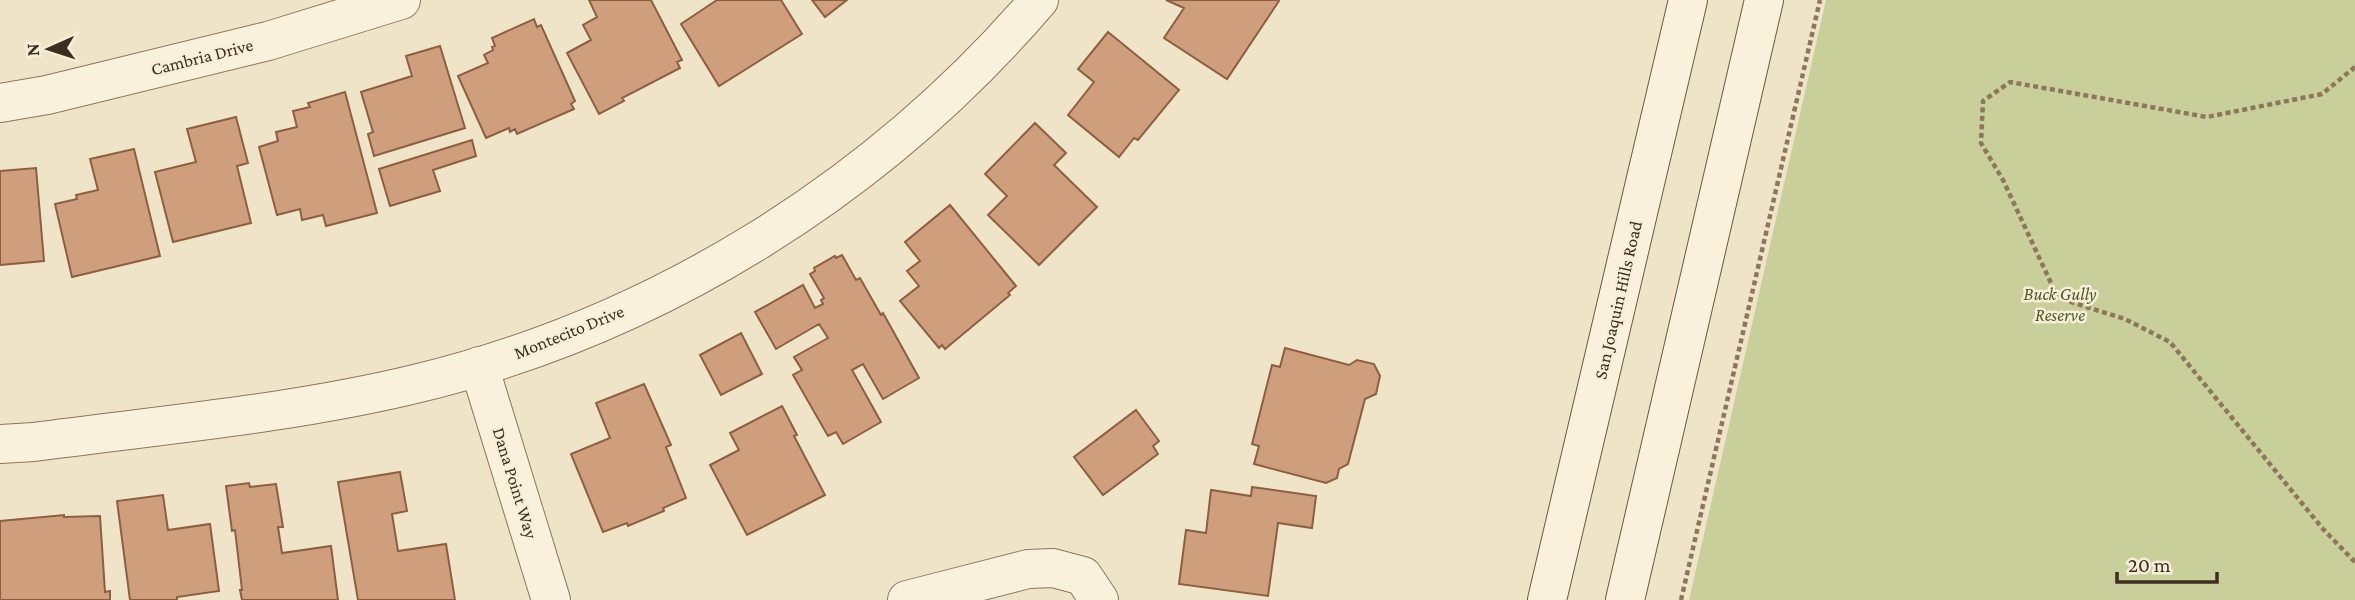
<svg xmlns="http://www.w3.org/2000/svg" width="2355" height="600" font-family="'Crimson Pro',serif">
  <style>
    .green { fill: #c9cf9b }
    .building { fill: #cf9f7d; stroke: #8d5f41; stroke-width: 2 }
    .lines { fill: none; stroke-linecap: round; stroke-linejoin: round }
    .minor-casing { stroke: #8d765c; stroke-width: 40 }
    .secondary-casing { stroke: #6f573f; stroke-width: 40 }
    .path { stroke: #8d765c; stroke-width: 4.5; stroke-dasharray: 5 3.5; stroke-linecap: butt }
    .minor { stroke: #faf1dc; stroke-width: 38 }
    .secondary { stroke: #faf1dc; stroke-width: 38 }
    .labels { text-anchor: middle; stroke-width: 5; stroke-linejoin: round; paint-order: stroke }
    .street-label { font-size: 18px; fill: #3d2e20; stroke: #f7eed8 }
    .park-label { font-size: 18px; font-style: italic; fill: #4d5a26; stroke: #f7eed8 }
  </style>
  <rect width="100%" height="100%" fill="#f0e4c8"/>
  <path class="green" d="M1826,0H2355V600H1689Z"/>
  <path class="building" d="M589,0H651L682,60L677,62L680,68L622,98L624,101L599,114L567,53L591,40L583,25L597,17Z
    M717,0H781L802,34L719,86L681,24Z
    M812,0H847L825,17Z
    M1166,0H1278L1279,1L1227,79L1164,38L1184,8Z
    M534,19L537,27L541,25L575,101L571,104L574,109L517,134L515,129L510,132L509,128L486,138L458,76L488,63L484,55L493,50L492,47L495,46L492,38Z
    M1108,32L1179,90L1138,140L1134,138L1119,157L1068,115L1094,82L1078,69Z
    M440,46L465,128L374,156L368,134L373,132L361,92L412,76L406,56Z
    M345,92L377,213L326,226L323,215L302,220L300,209L277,215L259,147L278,141L276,132L297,127L293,111L310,107L308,103Z
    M236,117L248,163L237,166L251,223L173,242L155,172L196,162L187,129Z
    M1035,123L1066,153L1054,165L1097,207L1039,265L988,215L1007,196L985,174Z
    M472,140L476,156L433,170L440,191L390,206L379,169Z
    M134,149L160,256L72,277L55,204L77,199L76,195L98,190L90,159Z
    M36,168L44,261L0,265V171Z
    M950,205L1016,286L1008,293L1010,295L945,349L942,345L939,348L900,301L919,286L907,271L920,261L905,242Z
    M842,255L856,280L860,278L881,315L883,313L919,378L883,399L863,364L852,370L881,422L843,444L836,432L828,436L793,375L802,370L794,357L828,338L819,324L776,349L755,312L803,285L815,308L823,304L821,300L824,298L810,274L815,271L814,268L835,256L836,258Z
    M741,333L762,374L721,395L700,355Z
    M1285,348L1349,365L1357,360L1374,364L1380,376L1376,394L1365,399L1348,464L1339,469L1337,478L1326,483L1254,464L1259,446L1252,444L1272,365L1280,367Z
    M644,384L671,445L666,447L686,498L663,508L664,511L628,526L627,523L603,532L571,454L610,438L596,403Z
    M782,406L797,435L794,436L825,495L747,535L710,465L739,450L730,433Z
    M1136,410L1159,441L1153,446L1158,454L1103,495L1074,457Z
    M400,472L407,511L392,514L398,551L446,544L455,600H358L338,482Z
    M249,483L250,487L276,484L283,527H278L282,553L331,546L338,600H242L240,590H242L235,530L232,531L226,486Z
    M1252,487L1316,496L1312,528L1278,523L1268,596L1179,584L1186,530L1206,533L1211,490L1251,496Z
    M163,495L168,530L210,524L219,591L177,597V600H130L117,501Z
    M64,515V517L100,516L105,592L110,591V600H0V521Z"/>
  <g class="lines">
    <g class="minor-casing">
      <path id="minor" d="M0,103L47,95L268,41L401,0
        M479,366L551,600
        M0,444L34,442C161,425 290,414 415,384C657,326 878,188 1039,0
        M907,600L1028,569L1053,568L1083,576L1099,600"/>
    </g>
    <g class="secondary-casing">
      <path id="secondary" d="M1547,600L1688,0
        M1625,600L1764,0"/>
    </g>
    <path class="path" d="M2355,67L2322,94L2207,117L2010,82L1983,101L1981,143L2003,180L2058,298L2125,319L2170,342L2323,529L2355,562
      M1681,600L1820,0"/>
    <use href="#minor" class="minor"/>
    <use href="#secondary" class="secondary"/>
  </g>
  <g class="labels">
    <g class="street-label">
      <text transform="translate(202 57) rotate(-14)" y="6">Cambria Drive</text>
      <text transform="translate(1618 300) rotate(-77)" y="6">San Joaquin Hills Road</text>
      <text transform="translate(569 332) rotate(-22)" y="6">Montecito Drive</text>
      <text transform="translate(515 483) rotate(73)" y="6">Dana Point Way</text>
    </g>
    <g class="park-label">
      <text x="2060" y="300">Buck Gully<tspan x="2060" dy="21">Reserve</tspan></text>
    </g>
  </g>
  <g transform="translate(49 49) rotate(267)" stroke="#f7eed8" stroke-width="5" paint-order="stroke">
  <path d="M0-5L12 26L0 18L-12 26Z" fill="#3d2e20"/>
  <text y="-10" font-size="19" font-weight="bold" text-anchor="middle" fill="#3d2e20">N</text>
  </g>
  <path d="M2117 572v10h100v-10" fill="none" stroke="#3d2e20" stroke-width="3.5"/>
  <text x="2128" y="572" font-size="21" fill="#3d2e20" stroke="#f7eed8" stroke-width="5" paint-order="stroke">20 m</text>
</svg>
